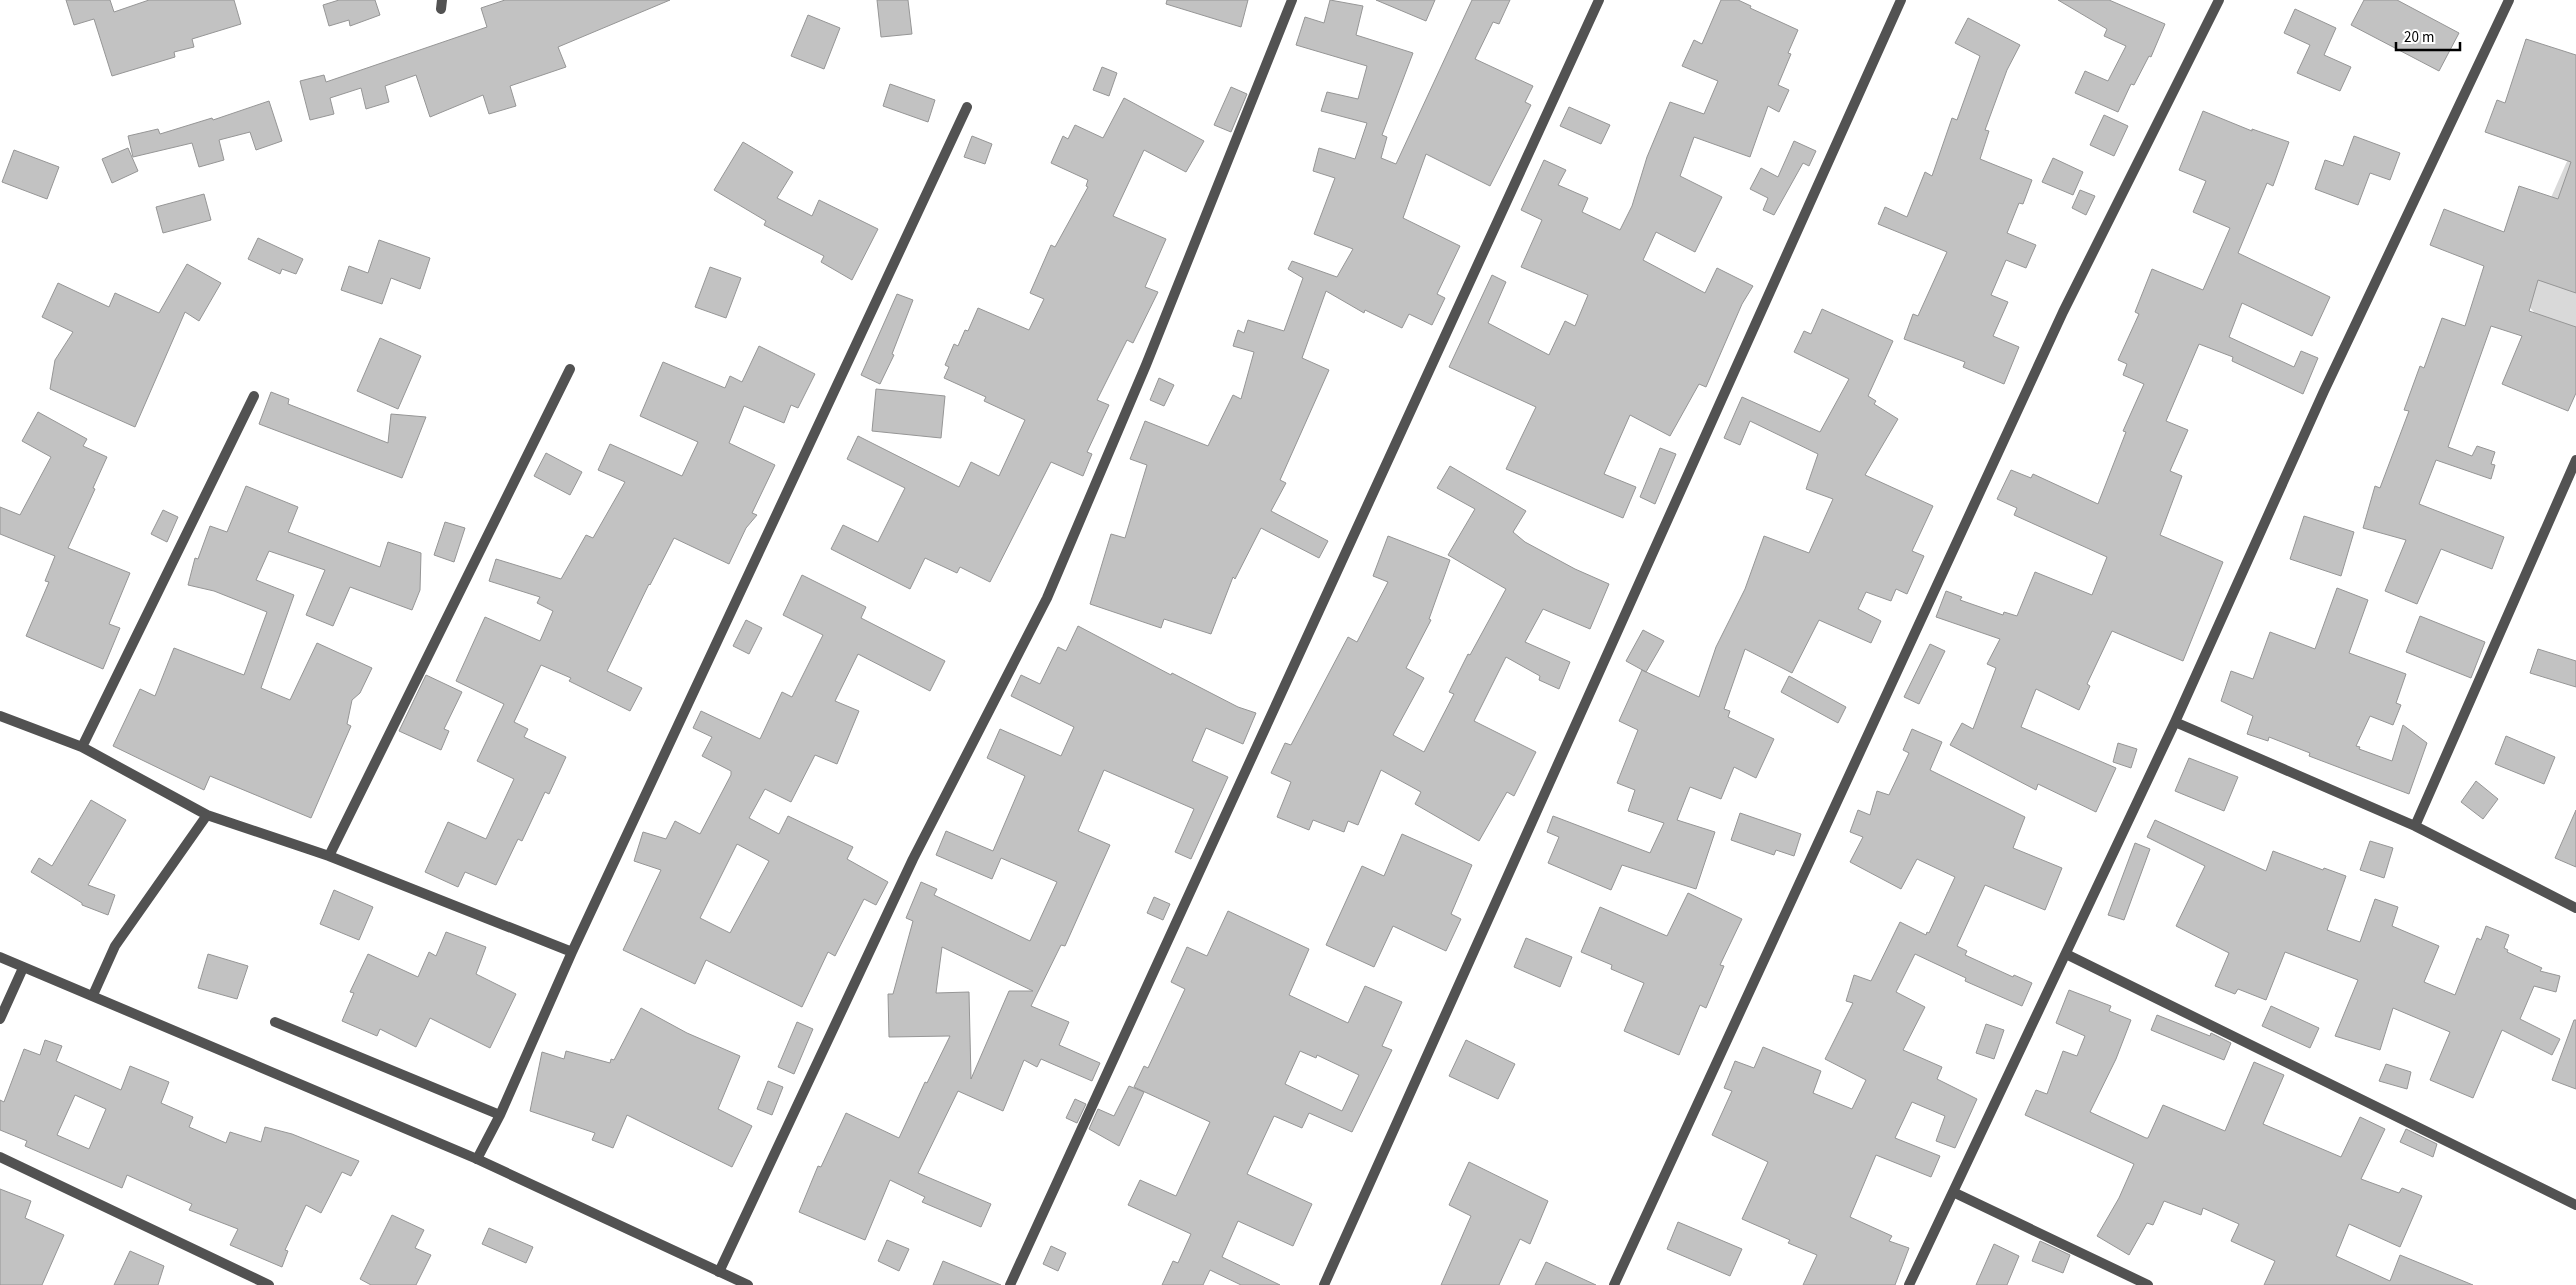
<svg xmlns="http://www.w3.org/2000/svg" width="2576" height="1285" font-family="'Source Sans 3',sans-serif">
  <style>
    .green { fill: #d9d9d9 }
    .building { fill: #c2c2c2; stroke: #969696; fill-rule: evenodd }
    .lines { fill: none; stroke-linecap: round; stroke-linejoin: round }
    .minor { stroke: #525252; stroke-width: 10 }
    .tertiary { stroke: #525252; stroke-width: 10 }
  </style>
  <rect width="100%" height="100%" fill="#fff"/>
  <path class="green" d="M2576,141V356L2511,288Z"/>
  <path class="building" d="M66,0H110L114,12L149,0H234L241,24L192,39L194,47L174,52L175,57L112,76L94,19L74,25Z
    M339,0H375L380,15L350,26L349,20L329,26L323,5Z
    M505,0H670L558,47L566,67L510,86L516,106L489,114L483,95L430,117L416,75L385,86L389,102L366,109L361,88L330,98L334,114L310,120L300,81L324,75L326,82L487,27L481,8Z
    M877,0H908L912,34L881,37Z
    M1167,0H1248L1241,27L1166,4Z
    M1330,0L1363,6L1356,35L1413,53L1382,135L1387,137L1381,158L1396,164L1472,0H1510L1499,24L1493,22L1475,59L1533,86L1525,102L1531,105L1490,186L1426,154L1403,218L1460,246L1437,294L1445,298L1432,325L1409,314L1402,328L1365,310L1364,313L1326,291L1302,358L1329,370L1280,480L1286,483L1271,511L1328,541L1319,558L1261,528L1235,579L1233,577L1211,634L1164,619L1161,628L1090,604L1111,534L1125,538L1147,465L1130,459L1145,421L1208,446L1233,395L1241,399L1254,352L1233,346L1238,330L1244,333L1248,320L1284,331L1303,278L1288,269L1292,261L1337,277L1353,249L1314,234L1335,178L1313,171L1319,148L1355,159L1367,123L1321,111L1327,92L1358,99L1367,66L1296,45L1305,17L1324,23Z
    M1376,0H1435L1426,21Z
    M1721,0H1738L1751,6L1750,8L1798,30L1788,53L1791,54L1778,85L1789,90L1779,112L1768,106L1750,157L1694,137L1680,176L1722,197L1695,252L1656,232L1643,260L1705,293L1717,268L1753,286L1742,304L1706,387L1699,384L1670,436L1630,415L1604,474L1636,487L1623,518L1506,469L1536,407L1449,367L1492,275L1506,282L1488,323L1549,355L1565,321L1575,326L1588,295L1521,267L1542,220L1521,210L1544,160L1566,170L1558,185L1588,198L1582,212L1620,230L1632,206L1647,157L1670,102L1704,114L1718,81L1682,66L1694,40L1702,44Z
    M2058,0H2109L2165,24L2151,57L2149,56L2134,85L2131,84L2118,112L2075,93L2085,71L2108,81L2126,46L2104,36L2107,29Z
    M2364,0H2397L2459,33L2439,71L2351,25Z
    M2295,9L2336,28L2324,55L2351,67L2340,91L2297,73L2310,45L2284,33Z
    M808,15L840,28L824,69L791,56Z
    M1968,18L2020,45L2007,70L1985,130L1989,131L1980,159L2032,180L2023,204L2019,203L2007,233L2036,245L2026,268L2006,260L1991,295L2008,302L1993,336L2019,347L2004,384L1963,367L1965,362L1904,339L1913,314L1918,316L1947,252L1878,224L1885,207L1907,217L1925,172L1932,176L1952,118L1957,120L1980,56L1955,43Z
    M2526,39L2576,55V293L2538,280L2529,311L2576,327V393L2568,411L2502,384L2522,336L2491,326L2448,447L2472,456L2477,446L2495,452L2491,464L2495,465L2491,479L2436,460L2419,504L2504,537L2492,569L2441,549L2417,604L2385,591L2406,540L2363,528L2375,486L2380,488L2409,411L2404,410L2420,366L2424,368L2442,318L2465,326L2484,266L2430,245L2444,209L2504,232L2519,186L2558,199L2571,162L2485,132L2497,100L2505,103Z
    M1102,67L1117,73L1109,96L1093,90Z
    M890,84L935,100L928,122L883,106Z
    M1231,87L1247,94L1231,132L1214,125Z
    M1124,98L1204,141L1186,172L1144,150L1113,216L1166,239L1145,287L1158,292L1133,343L1127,340L1097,400L1109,405L1087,452L1092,454L1083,476L1051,462L990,582L960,567L957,573L925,558L910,589L831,549L843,525L878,542L905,488L847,459L858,436L959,487L971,462L999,476L1025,420L984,401L986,397L944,378L949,367L945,365L954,344L958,346L965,330L968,331L978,308L1029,330L1044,299L1030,293L1051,245L1055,247L1088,187L1086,186L1088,180L1051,163L1063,136L1068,139L1075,125L1103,138Z
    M269,101L282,141L256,150L250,132L219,140L224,160L199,167L192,143L133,157L128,136L158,129L160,134L212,118L213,120Z
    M1569,107L1610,125L1601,144L1560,126Z
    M2203,111L2252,131V129L2289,142L2273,186L2267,183L2238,253L2330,297L2312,336L2242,303L2229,337L2294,367L2301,351L2318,358L2303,394L2232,361L2233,357L2199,344L2166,421L2188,430L2170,471L2182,476L2160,535L2223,562L2183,661L2112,631L2087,684L2090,686L2079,710L2036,689L2021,727L2116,768L2096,812L2038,784L2036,790L1950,745L1962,723L1973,729L1996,668L1987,664L2000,639L1936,617L1946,591L1962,597L1960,600L2003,615L2004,612L2017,616L2035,572L2092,595L2107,557L2014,515L2017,508L1997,499L2011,470L2031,478L2033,474L2098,504L2126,432L2123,431L2144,384L2123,375L2127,364L2118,360L2139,314L2135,312L2152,269L2203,290L2230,228L2193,212L2206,181L2179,170Z
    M2104,115L2128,126L2114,156L2090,145Z
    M972,136L992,144L985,164L964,157Z
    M2354,136L2400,153L2390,180L2370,173L2358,205L2315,189L2325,160L2343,166Z
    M1794,141L1816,151L1809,166L1803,163L1774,215L1763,210L1768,198L1750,189L1761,168L1778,177Z
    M743,142L793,172L777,198L812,216L819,200L878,229L852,280L821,262L824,256L764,225L766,221L714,190Z
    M128,148L138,171L112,183L102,159Z
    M14,150L59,167L47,199L2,182Z
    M2053,158L2083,172L2073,195L2042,182Z
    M2080,190L2095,196L2086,215L2072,208Z
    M204,194L211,220L163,233L156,207Z
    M258,238L303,259L296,274L282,269L280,274L248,259Z
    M379,240L430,258L420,289L391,278L382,304L341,290L349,266L368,273Z
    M187,264L221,283L199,321L185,312L135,427L50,389L55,360L73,332L42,317L58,283L109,307L115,293L159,313Z
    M710,267L741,278L726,318L695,307Z
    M897,294L913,300L892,354L894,355L880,384L861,375Z
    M1822,309L1893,341L1868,396L1876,401L1874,404L1898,419L1865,475L1933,506L1912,551L1924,556L1907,594L1896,589L1891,601L1866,592L1858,609L1881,621L1871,643L1819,620L1792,673L1745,649L1724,709L1730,711L1728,717L1774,739L1756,778L1734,767L1721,799L1690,787L1677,820L1715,832L1696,889L1622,865L1611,890L1548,863L1559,837L1547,832L1553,816L1650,853L1664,823L1628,811L1635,790L1617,783L1638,730L1619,721L1642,670L1699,697L1716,647L1745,589L1764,536L1809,553L1833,499L1806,489L1818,454L1750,421L1740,445L1724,438L1742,397L1820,432L1849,379L1794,352L1804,331L1811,334Z
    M380,338L421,356L398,409L357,391Z
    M759,346L815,374L798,408L791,405L784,423L744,406L729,443L775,465L752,513L757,515L746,528L729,564L674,538L650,585L649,584L607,671L642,688L630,711L569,681L571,678L541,665L514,722L528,729L524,737L566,757L549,794L545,792L522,841L518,839L496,885L465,872L458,887L425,872L448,822L486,839L514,779L477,761L504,704L456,681L485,617L540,641L553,611L537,603L540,597L489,581L496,559L561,579L586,535L593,538L625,482L598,470L610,444L682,476L698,442L640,416L663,362L725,388L730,376L742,382Z
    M1159,378L1174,385L1164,406L1150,400Z
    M876,389L945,396L941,438L872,431Z
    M271,392L289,399L288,404L388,443L391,414L426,417L402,478L259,424Z
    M38,412L87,439L83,446L107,457L93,488L95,489L68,548L130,573L109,624L120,628L103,669L26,636L49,582L45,581L55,556L0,534V507L20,515L51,457L22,441Z
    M1660,448L1676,454L1655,504L1640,497Z
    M546,453L582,472L570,495L534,476Z
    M1450,466L1526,511L1513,532L1525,542L1575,569L1609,584L1590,629L1543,609L1525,642L1570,662L1559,689L1539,680L1540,676L1506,657L1474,721L1536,752L1514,796L1507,792L1479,841L1415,804L1421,792L1381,770L1358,825L1348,821L1344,832L1313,820L1309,830L1277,817L1291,782L1271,773L1285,743L1291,745L1348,637L1357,642L1388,582L1373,576L1388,536L1450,560L1429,619L1431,620L1406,668L1424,678L1393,735L1424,752L1454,694L1449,692L1468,654L1470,655L1506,589L1448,555L1475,509L1437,488Z
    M246,486L298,507L288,532L380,567L388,542L421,553L420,590L412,610L350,587L333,626L306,615L325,570L269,551L256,580L294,595L261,688L290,700L317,643L372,668L360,693L352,700L347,724L351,726L311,818L210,776L204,790L113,746L140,689L155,696L174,648L244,675L267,612L214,591L188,585L195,558L198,559L210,526L227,532Z
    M163,510L178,517L167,542L151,534Z
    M2304,516L2354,532L2341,576L2290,559Z
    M445,522L465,528L454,562L434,555Z
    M802,575L866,607L861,618L945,661L930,691L858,654L835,701L859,711L837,764L815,755L791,802L765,789L749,818L779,834L788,816L853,847L847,859L888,882L876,905L864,899L835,956L828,952L802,1007L706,960L695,984L623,950L661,870L634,861L643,832L666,839L675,821L700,834L731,775V771L702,756L712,737L693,728L701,711L760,739L782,692L792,697L823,635L783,615ZM737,844L769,861L730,933L700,918Z
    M2337,588L2368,600L2349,653L2406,674L2396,703L2401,705L2393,725L2370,716L2356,746L2360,747L2359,749L2392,761L2403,725L2427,743L2409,794L2309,756L2310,753L2269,737L2268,741L2247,734L2253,716L2221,701L2231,671L2253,679L2270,632L2315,649Z
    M2420,616L2485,642L2471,678L2406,652Z
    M746,620L762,628L749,654L733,646Z
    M1078,626L1171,675L1172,673L1238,707L1256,713L1243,744L1206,728L1192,761L1228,777L1191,859L1175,852L1194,809L1104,770L1078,831L1110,845L1065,946L1061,945L1031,1006L1069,1022L1059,1045L1100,1063L1092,1081L1041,1059L1037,1067L1024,1060L1003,1111L958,1091L918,1173L991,1204L981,1227L922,1202L925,1197L890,1180L865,1240L799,1212L818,1166L821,1167L846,1113L899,1138L925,1082L927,1083L950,1036L889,1037L888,994H893L913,921L906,918L921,882L937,889L934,895L1030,941L1057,882L1001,858L992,879L936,855L946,831L993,851L1025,776L987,758L1000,729L1061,756L1074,727L1011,696L1021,675L1040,684L1058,647L1066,651ZM942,947L1033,991H1009L971,1079L969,992L936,993Z
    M1643,630L1664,641L1646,672L1626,661Z
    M1930,644L1945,651L1919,704L1904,697Z
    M2538,649L2576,661V687L2530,673Z
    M426,675L462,692L444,729L449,731L441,750L399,731Z
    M1789,676L1846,707L1838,723L1781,692Z
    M1912,729L1942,742L1930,770L2025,817L2013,848L2062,868L2045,910L1985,885L1957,946L1967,951L1965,955L2013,977L2014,975L2032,983L2022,1006L1965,981L1966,978L1915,954L1896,992L1925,1007L1903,1050L1942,1067L1937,1079L1977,1099L1955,1148L1936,1141L1945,1116L1912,1102L1895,1138L1940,1156L1931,1177L1876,1155L1850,1217L1892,1236L1889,1241L1909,1248L1895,1285H1803L1817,1255L1788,1243L1790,1240L1742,1219L1768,1162L1712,1135L1732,1091L1724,1088L1735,1061L1754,1068L1763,1047L1821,1071L1813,1093L1852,1109L1866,1080L1825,1059L1853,1003L1846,1001L1854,975L1871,981L1900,922L1926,935L1927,932L1929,933L1955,877L1917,859L1901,889L1850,862L1863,837L1850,832L1858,810L1870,815L1877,791L1889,795L1909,753L1903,750Z
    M2506,736L2555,757L2544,784L2495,764Z
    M2118,743L2137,749L2131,768L2113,762Z
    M2189,758L2238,777L2224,811L2175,791Z
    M2476,781L2498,799L2483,819L2461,802Z
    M91,800L126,820L88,885L115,895L108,915L82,905V903L31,872L39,858L52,866Z
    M2576,810V867L2555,858Z
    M1740,813L1801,834L1794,856L1776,850L1774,855L1731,840Z
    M2155,820L2266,871L2273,851L2323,870L2324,868L2346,876L2327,930L2360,942L2375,899L2398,907L2392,926L2439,946L2424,982L2455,995L2477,938L2481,940L2486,926L2509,935L2504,948L2508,950L2507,952L2542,968L2540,971L2560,976L2556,992L2534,986L2520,1019L2560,1039L2552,1055L2502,1030L2473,1098L2430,1080L2450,1032L2393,1008L2380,1050L2335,1036L2358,980L2285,952L2266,1000L2238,989L2235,994L2215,986L2229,953L2176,926L2205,866L2147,837Z
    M1402,834L1472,865L1451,914L1461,919L1446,951L1393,926L1374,967L1326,945L1362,866L1384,876Z
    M2370,841L2393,848L2384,878L2360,870Z
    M2135,843L2150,849L2124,920L2108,915Z
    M334,890L373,907L359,940L320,924Z
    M1688,893L1742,919L1720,965L1724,966L1706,1008L1700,1005L1679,1055L1624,1031L1644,983L1611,969L1612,965L1581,952L1600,907L1667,936Z
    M1154,897L1170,904L1163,920L1147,913Z
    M1228,911L1309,949L1289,995L1348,1023L1365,986L1402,1002L1382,1046L1392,1050L1352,1132L1309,1113L1302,1128L1274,1116L1247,1174L1312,1204L1293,1246L1238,1221L1222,1257L1280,1285H1241L1210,1270L1203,1285H1162L1173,1261L1178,1263L1191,1234L1128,1205L1140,1180L1176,1196L1210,1122L1134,1087L1144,1066L1148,1068L1185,989L1171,982L1187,947L1207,956ZM1300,1051L1316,1058L1317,1055L1359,1075L1342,1111L1285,1084Z
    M446,932L486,947L476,974L516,994L490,1048L430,1018L416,1047L380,1029L377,1036L342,1021L354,993L350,992L368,954L418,977L429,952L436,956Z
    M1526,938L1572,957L1560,987L1514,967Z
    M208,954L248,966L237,999L198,988Z
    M2069,990L2111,1006L2109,1011L2131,1020L2116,1059L2090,1112L2146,1138H2148L2163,1105L2225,1131L2254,1062L2284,1075L2263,1124L2341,1157L2360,1117L2385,1129L2361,1179L2399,1193L2402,1188L2422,1196L2400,1247L2349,1224L2336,1256L2390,1281L2400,1255L2473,1285H2264L2275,1261L2231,1241L2239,1224L2203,1208L2201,1215L2164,1201L2153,1225L2147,1223L2129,1255L2097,1236L2119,1198L2134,1164L2025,1115L2036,1090L2047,1094L2063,1051L2077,1056L2085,1036L2056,1023Z
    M2271,1006L2319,1028L2310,1048L2262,1026Z
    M641,1008L687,1033L740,1056L718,1109L752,1126L732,1167L627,1115L613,1148L592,1140L595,1133L530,1111L542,1052L564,1059L566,1051L610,1063L611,1059L614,1060Z
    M2157,1015L2210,1036L2211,1033L2231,1043L2224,1060L2151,1030Z
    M2574,1020H2576V1089L2552,1080Z
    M797,1022L813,1029L794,1074L778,1067Z
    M1986,1024L2004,1030L1994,1059L1976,1053Z
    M45,1040L62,1046L56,1061L121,1090L130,1066L169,1082L161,1103L193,1117L189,1127L226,1143L230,1132L261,1142L265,1127L292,1134L359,1161L351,1176L342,1172L321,1213L306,1205L285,1250L288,1251L282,1267L230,1245L238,1229L189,1210L192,1204L127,1175L122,1188L25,1146L27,1141L0,1130V1100L4,1102L24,1049L40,1055ZM75,1095L106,1109L89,1149L57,1135Z
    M1466,1040L1515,1064L1498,1099L1449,1076Z
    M2386,1064L2411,1072L2407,1089L2379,1081Z
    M768,1081L783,1087L772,1115L757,1109Z
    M1129,1086L1144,1092L1119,1146L1089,1129L1098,1109L1114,1116Z
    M1075,1099L1086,1104L1077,1123L1066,1118Z
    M2406,1129L2437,1144L2433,1157L2400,1142Z
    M1469,1162L1548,1201L1530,1244L1520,1239L1499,1285H1441L1471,1216L1449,1205Z
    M0,1189L31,1201L25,1218L64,1235L42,1285H0Z
    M392,1215L424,1230L415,1248L431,1255L416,1285H371L360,1279Z
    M1678,1222L1742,1249L1730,1276L1667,1249Z
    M489,1228L533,1247L526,1263L482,1244Z
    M887,1240L909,1249L899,1271L878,1261Z
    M2040,1241L2070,1255L2063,1273L2032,1261Z
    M1994,1244L2019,1256L2007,1285H1976Z
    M1051,1246L1066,1253L1058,1271L1043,1264Z
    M130,1251L164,1266L158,1285H114Z
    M943,1261L1001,1285H933Z
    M1546,1262L1596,1285H1535Z"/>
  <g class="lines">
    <path class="minor" d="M441,9L442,0
      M0,716L82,747L207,815
      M2175,722L2415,826L2576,908
      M82,747L254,396
      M2415,826L2576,460
      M329,856L570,369
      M2066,954L2576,1205
      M93,995L115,946L207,815L329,856L572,952
      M0,1019L23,968
      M275,1022L500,1115
      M0,1157L269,1285
      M477,1159L500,1115L572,952L967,107
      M1953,1192L2148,1285
      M719,1272L913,859L1047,598L1146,365L1292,0
      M1010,1285L1599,0
      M1324,1285L1901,0
      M1614,1285L2063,312L2219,0
      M1909,1285L2175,722L2324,391L2509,0"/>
    <path class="tertiary" d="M0,957L477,1159L748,1285"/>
  </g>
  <path d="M2396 42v8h64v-8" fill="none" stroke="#000000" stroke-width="2.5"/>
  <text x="2404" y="42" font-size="15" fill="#000000" stroke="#ffffff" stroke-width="4" paint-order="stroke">20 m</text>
</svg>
